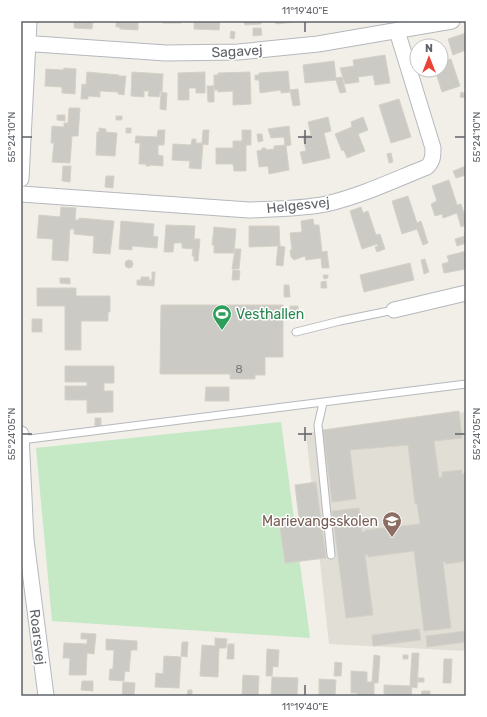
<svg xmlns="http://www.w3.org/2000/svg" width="487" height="717" font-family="Rubik,sans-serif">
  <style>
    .education { fill: #e1ded6 }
    .green { fill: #c5e8c5 }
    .building { fill: #cccac5; stroke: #d6d1c6 }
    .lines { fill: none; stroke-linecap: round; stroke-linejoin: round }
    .lane-casing { stroke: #b5b8bc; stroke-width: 9 }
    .street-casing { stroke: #b5b8bc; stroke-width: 17 }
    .lane { stroke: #fff; stroke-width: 7 }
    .street { stroke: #fff; stroke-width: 15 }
    .ticks { fill: none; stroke: #5f6368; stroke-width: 1.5 }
    .labels { text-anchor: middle; stroke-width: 3; stroke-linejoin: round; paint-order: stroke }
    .number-label { font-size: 12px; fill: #7a7d7f }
    .street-label { font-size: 14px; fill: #5f6368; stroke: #fff }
    .leisure-label { font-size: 14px; fill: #27864d; stroke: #fff; text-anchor: start }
    .education-label { font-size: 14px; fill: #785e54; stroke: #fff; text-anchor: end }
    .neatline { fill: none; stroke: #5f6368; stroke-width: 1.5 }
    .ticks-label { font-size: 10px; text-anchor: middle; fill: #5f6368 }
  </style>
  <rect width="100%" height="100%" fill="#f1efe8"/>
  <path class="education" d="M466,412V651L329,644L306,433Z"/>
  <path class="green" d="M281,422L310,638L52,621L36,448Z"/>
  <path class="building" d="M74,21H93L92,29L74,28Z
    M116,21H138V30L120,29V27H116Z
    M163,21H181V23H163Z
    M194,21H220L219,30L194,29Z
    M244,21H261V24L245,25Z
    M275,21H303L276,24Z
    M253,28H261L262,35L253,36Z
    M231,31L235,32L234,39L230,38Z
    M466,33V50L453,55L448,39Z
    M444,52L446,60L451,59L460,86L442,92L435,70H441V53Z
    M385,55L390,83L375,85L373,75L358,77L359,82L345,84L340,68L354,66L353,60Z
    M334,61L336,78L342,77L346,92L340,93L336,80L305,83L303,65Z
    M64,68L76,69L75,94L62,93V87L45,86L46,69L63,70Z
    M288,71L290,92L281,93V90L260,93L259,80H255V75H259V73Z
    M87,72L119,75V76H126L124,95L118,94V92L100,91V97L88,96V99H81L82,84L86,85Z
    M132,72L163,74L162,92H160L159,97L148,96L149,91H144V97L131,96Z
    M205,72V93H196V88H189V100H178V73Z
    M250,72L251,104L233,105V91L218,92V90H214V75H218V73Z
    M207,86H214V102H208Z
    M298,89L300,105L293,106L290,90Z
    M161,92L167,93L166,110L160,109Z
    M461,92L466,94L465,98L460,97Z
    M399,99L411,137L391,143L379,105Z
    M69,108H80L78,136H72L70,163L52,162L54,143H51L52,126L64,127V123H68Z
    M57,115H65V121L57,120Z
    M116,116H122V120H116Z
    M328,117L331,131L324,133L330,158L303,164L300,152L306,151L303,136L311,135L308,122Z
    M363,117L368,130L358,134L365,151L347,158L344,150L342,151L335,134L352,127L351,122Z
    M289,126L291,145L286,146L289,170L269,174L268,166L259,167L257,151L262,150V148H266V150L274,149V146L285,145L284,137L271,138L268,129Z
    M99,128L106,129V132L117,133L115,156L96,155L97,132H99Z
    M126,128H131V133H126Z
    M158,130H165L164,145H158V155L163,156V166L150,165V166H146V164H139L140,143H135L136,136L157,137Z
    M203,130H209L208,145L203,144L201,169L189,168L190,161L172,160L173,144L191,145L192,139H196V143H202Z
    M242,130H251V145H246V171H234L233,164H216V148H233V141H242Z
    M257,134H262L263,141L258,142Z
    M391,153L393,162L389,163L387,154Z
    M63,166H71L70,182L62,181Z
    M466,166V175L456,178L453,171Z
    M106,176H114L113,188L105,187Z
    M449,180L457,205L461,204L466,219V225L461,227L457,213L443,218L442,214L435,216L431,204L437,201L432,186Z
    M408,196L417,223L421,221L428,243L423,245L417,229L402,234L392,201Z
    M61,207L76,208L75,220H79V218L114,221L110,254L93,253L94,236L74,234V229H70L68,261L52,260L53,239L37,238L39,215L60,217Z
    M361,207L363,213L368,211L376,235L380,234L385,249L377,252L375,247L378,246L377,244L362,249L350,211Z
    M313,219L314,225H319L322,252L327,251L329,268H322L321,258L306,260L305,256L294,260L291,257L290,250H292L290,233L302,232L301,221Z
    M121,221L154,224L153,236L158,237L157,248L132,246V250L119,249Z
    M166,225L195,226L194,239H200L198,261H194V256H192L193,249L182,248V243H174L173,252H164Z
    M249,226H279L280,246L285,247L283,266L276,265L278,246L249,247Z
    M214,227L236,229L234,253H214V245H212Z
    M464,233H466V243L457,246L455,239L465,236Z
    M235,249H241L239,269H232Z
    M466,251V269L444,273L442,264L449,262L447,256Z
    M425,259L429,272L424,274L421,260Z
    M125 264a4 4 0 1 1 8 0a4 4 0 1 1-8 0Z
    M410,263L414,280L364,292L360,275Z
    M233,270L240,271L239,280H232Z
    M152,272H155L154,286L137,285V280H141V277H149V280H152Z
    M323,275H328V278L324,279Z
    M60,278H70V284L60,283Z
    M326,281L327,288H321V282Z
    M284,285H289L290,297H284Z
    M37,288H76V296H110V312H108V321H81V350H65V306H37Z
    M161,305H283V357H265V375H255V379H230V374H160Z
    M290,306H298V313H290Z
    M32,319H42V332H32Z
    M65,366H114V383H104V391H113V412L87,413V400H65V386H87V382H65Z
    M206,387H229V401H205Z
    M459,411L462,438L434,441L439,478L442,477V472L462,470V474H466V561L446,564L445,562H443L451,628L424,631L414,551L368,557V555H365L373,615L346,618L332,511L359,508L362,532H365V530L420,524L417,504H415L408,445L350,450L356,499L332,502L323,430Z
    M95,418H101V426H95Z
    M316,482L326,558L285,563L279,520L299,518L295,485Z
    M419,629L421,640L373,646L372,635Z
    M466,631V642L427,647L426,636Z
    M81,633L96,634L94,654L87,653L86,675H69L70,658H63L64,643L87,644V639H81Z
    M215,638L227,639L226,648H219L218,677L200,676L202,645L215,646Z
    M106,639L137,641V650H131L129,672L125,671L124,681L109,680L110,669H113L114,650H106Z
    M182,642H188L187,657L181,656Z
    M228,644H234V659H227Z
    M267,649L279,650L278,667L273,666L272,676H266Z
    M412,653H419L417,688L412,687L411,696H384V685L410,686Z
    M374,655L380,656L378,683H374V696H357V693H351V671L367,672V682H372Z
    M403,655H408V659H403Z
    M164,656L181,657L179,688L155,687L156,673L163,674Z
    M444,659H452L451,683H443Z
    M335,662L342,663L341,676H334Z
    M243,675L259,676L258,696H242Z
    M272,677L298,678L297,696H271Z
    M418,678H424V682H418Z
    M319,679L336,680L335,696H319Z
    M82,681H93V691L81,690Z
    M123,682L135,683L134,696H122Z
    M188,690H192V695H187Z
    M422,691H430V695L442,696H421Z"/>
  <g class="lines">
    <g class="lane-casing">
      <path id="lane" d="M296,332L340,321L394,310
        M323,403L318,425L331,555
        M21,440L466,384"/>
    </g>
    <g class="street-casing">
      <path id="street" d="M21,43L166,53L238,52L318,44L452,21
        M21,179L29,21
        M21,194L249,210C275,209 301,209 326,204C361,196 394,180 427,167C433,161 433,156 433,148L397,31
        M394,310L466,293
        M21,434L26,540L46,696"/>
    </g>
    <use href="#lane" class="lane"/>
    <use href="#street" class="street"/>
  </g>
  <path class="ticks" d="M305,22V32M305,130V144M22,137H32M298,137H312M455,137H465M305,427V441M22,434H32M298,434H312M455,434H465M305,685V695"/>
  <defs>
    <g id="stadium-pin" transform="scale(1)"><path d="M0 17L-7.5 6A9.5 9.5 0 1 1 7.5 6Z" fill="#2e9e5b" stroke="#fff"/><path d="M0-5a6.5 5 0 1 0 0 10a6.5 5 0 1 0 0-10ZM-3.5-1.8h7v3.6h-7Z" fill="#fff"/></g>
    <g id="school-pin" transform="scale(1)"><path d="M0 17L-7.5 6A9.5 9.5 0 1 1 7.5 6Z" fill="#8d6e63" stroke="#fff"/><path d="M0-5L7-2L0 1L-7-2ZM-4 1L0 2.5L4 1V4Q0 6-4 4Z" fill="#fff"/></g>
  </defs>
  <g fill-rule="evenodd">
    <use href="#stadium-pin" x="222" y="314"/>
    <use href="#school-pin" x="392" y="521"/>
  </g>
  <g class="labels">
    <g class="number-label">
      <text x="239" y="373">8</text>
    </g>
    <g class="street-label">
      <text transform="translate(237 51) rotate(-3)" y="5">Sagavej</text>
      <text transform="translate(298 205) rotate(-6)" y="5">Helgesvej</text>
      <text transform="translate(38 637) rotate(83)" y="5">Roarsvej</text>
    </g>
    <g class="leisure-label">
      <text x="236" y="319">Vesthallen</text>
    </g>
    <g class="education-label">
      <text x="378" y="526">Marievangsskolen</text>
    </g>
  </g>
  <rect width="487" height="717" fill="none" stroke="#ffffff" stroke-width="44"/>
  <g transform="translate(429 58)"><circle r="19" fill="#ffffff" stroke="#bfc1c3"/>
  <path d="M0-3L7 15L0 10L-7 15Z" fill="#ea4335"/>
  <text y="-6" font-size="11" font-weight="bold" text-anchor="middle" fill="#5f6368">N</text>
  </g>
  <rect x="22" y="22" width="443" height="673" class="neatline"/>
  <g class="ticks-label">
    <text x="305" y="14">11°19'40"E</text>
    <text transform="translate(11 137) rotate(-90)" y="4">55°24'10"N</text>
    <text transform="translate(476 137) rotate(-90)" y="4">55°24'10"N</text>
    <text transform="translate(11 434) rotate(-90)" y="4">55°24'05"N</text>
    <text transform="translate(476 434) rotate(-90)" y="4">55°24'05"N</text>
    <text x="305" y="710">11°19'40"E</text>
  </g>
</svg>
